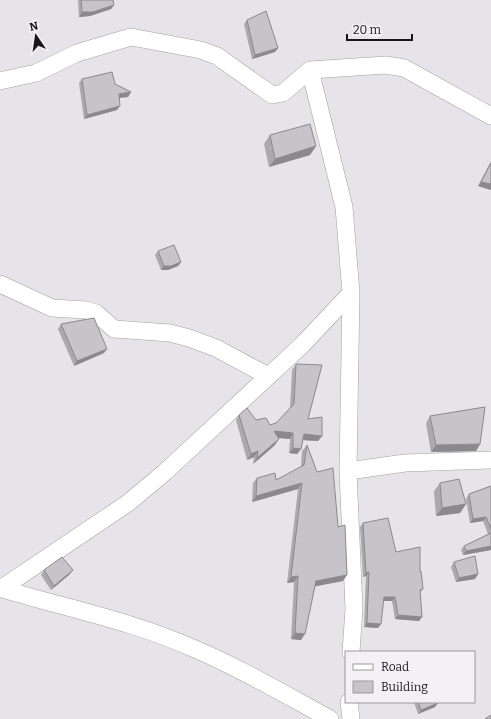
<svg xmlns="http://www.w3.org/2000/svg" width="491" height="719" font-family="Bitter,serif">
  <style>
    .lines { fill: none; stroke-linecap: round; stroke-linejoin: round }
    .street-casing { stroke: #a3a0a5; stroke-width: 18 }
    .street { stroke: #fff; stroke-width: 17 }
    .wall { fill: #aba9ad }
    .shaded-wall { fill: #8b898d }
    .building { fill: #c7c4c9; stroke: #8b898d }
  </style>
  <rect width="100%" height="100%" fill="#e6e3e9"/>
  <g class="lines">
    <g class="street-casing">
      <path id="street" d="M0,81L36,73L77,53L131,37L201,50L217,56L272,95L283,93L310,70L386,65L404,68L491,116
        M0,284L52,308L86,310L96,313L114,329L170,333L189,338L216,348L268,376
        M351,293L348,471L354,609L351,652
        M348,471L405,463L491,460
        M0,588C65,608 133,621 195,649C242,669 286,695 330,719
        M2,588L128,503L165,472L302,345L351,293L344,207L310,70
        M349,702L351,719"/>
    </g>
    <use href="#street" class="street"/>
  </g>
  <path class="wall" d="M78,0H113L114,5L111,9L90,16L79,17Z
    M247,20L278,48L275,52L252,59L244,24Z
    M82,79L115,84L131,92L128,97L119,98L117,110L84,119L79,83Z
    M270,135L316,146L310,155L269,167L264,144Z
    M491,161V190L478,186Z
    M158,251L181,262L178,266L168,270H161L155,255Z
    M61,324L104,353L74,366L58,329Z
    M296,364L308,419L322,436L318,441L303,440L301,449L297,454L289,453L290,439L278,438L275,445L253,464L254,457L247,460L236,420L239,415L270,425L276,423L290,408L292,370Z
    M430,416L480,444L476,451L431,452L426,423Z
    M307,445L343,581L315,586L301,640L291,639L294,582L287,583L298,489L252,502L253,483L257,478L276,480L301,467L302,451Z
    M440,483L466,504L460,513L436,516L434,491Z
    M491,486V550L463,555L461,550L464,546L488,534L483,521L470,523L466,499L469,494Z
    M363,523L396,552L420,572L423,589L420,593L422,617L419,621L395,619L392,601H383L378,628L364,627L366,576L363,577L360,527Z
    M454,562L478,574L475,579L456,582L451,567Z
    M44,570L70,574L51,590L41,575Z
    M414,702H437L435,707L418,714Z"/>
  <path class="shaded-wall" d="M114,5L111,9L90,16L79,17L82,12Z
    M278,48L275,52L252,59L255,55Z
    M131,92L128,97L116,98L119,94Z
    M120,106L117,110L84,119L87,115Z
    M316,146L310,155L269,167L275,159Z
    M481,182L491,184V190L478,186Z
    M181,262L178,266L168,270H161L164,266Z
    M107,349L104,353L74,366L77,361Z
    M274,431L293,433L290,439L270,437Z
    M304,434L322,436L318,441L300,440Z
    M279,439L275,445L253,464L257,458Z
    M480,444L476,451L431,452L436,445Z
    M293,448L301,449L297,454L289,453Z
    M258,451L254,457L247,460L251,454Z
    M302,483L298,489L252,502L256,496Z
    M466,504L460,513L436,516L442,508Z
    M486,517L483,521L470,523L473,519Z
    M491,546V550L463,555L466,551Z
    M73,570L70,574L51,590L54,586Z
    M369,572L366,576L363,577L366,573Z
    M478,574L475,579L456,582L459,578Z
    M347,575L343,581L312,587L316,581Z
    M298,576L294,582L287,583L291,577Z
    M384,597H395L392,601H381Z
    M398,615L422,617L419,621L395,619Z
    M367,623L381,624L378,628L364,627Z
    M295,633L305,634L301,640L291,639Z
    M438,703L435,707L418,714L421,710Z"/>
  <path class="building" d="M81,0H113L114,5L93,12H82Z
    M266,11L278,48L255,55L247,20Z
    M112,72L115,84L131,92L119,94L120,106L87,115L82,79Z
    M310,124L316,146L275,159L270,135Z
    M491,163V184L481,182Z
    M174,245L181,262L171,266H164L158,251Z
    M94,318L107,349L77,361L61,324Z
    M296,364L322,365L308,419L322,417V436L304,434L301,449L293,448V433L274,431L279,439L257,458L258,451L251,454L239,415L247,408L256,420L266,418L270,425L276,423L294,404Z
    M485,407L480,444L436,445L430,416Z
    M307,445L317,472L333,468L338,527L345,525L347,575L316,581L305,634L295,633L298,576L291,577L302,483L256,496L257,478L275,473L276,480L304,465Z
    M459,479L466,504L442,508L440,483Z
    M491,486V529L486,517L473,519L469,494Z
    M388,518L396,552L420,547V572L421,571L423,589L420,590L422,617L398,615L395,597H384L381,624L367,623L369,572L366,573L363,523Z
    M491,533V546L466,551L464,546Z
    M475,556L478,574L459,578L454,562Z
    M62,557L73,570L54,586L44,570Z
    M418,702H437L438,703L421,710Z
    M491,715V719H485Z"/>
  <rect x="345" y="651" width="130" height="52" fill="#f3f0f6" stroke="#9b999d"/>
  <rect x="353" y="664" width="20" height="6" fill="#ffffff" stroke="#9b999d"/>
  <text x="381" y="671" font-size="12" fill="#171618">Road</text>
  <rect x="353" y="681" width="20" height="12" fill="#c7c4c9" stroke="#9b999d"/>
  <text x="381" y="691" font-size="12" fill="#171618">Building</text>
  <g transform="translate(36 36) rotate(347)" stroke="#f3f0f6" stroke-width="3" paint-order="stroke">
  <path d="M0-3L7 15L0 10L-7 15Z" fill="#171618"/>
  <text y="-6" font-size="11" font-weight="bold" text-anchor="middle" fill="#171618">N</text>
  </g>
  <path d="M347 34v6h65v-6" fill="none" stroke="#171618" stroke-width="2"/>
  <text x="353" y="34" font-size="12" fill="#171618" stroke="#f3f0f6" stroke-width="3" paint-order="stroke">20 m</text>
</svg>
